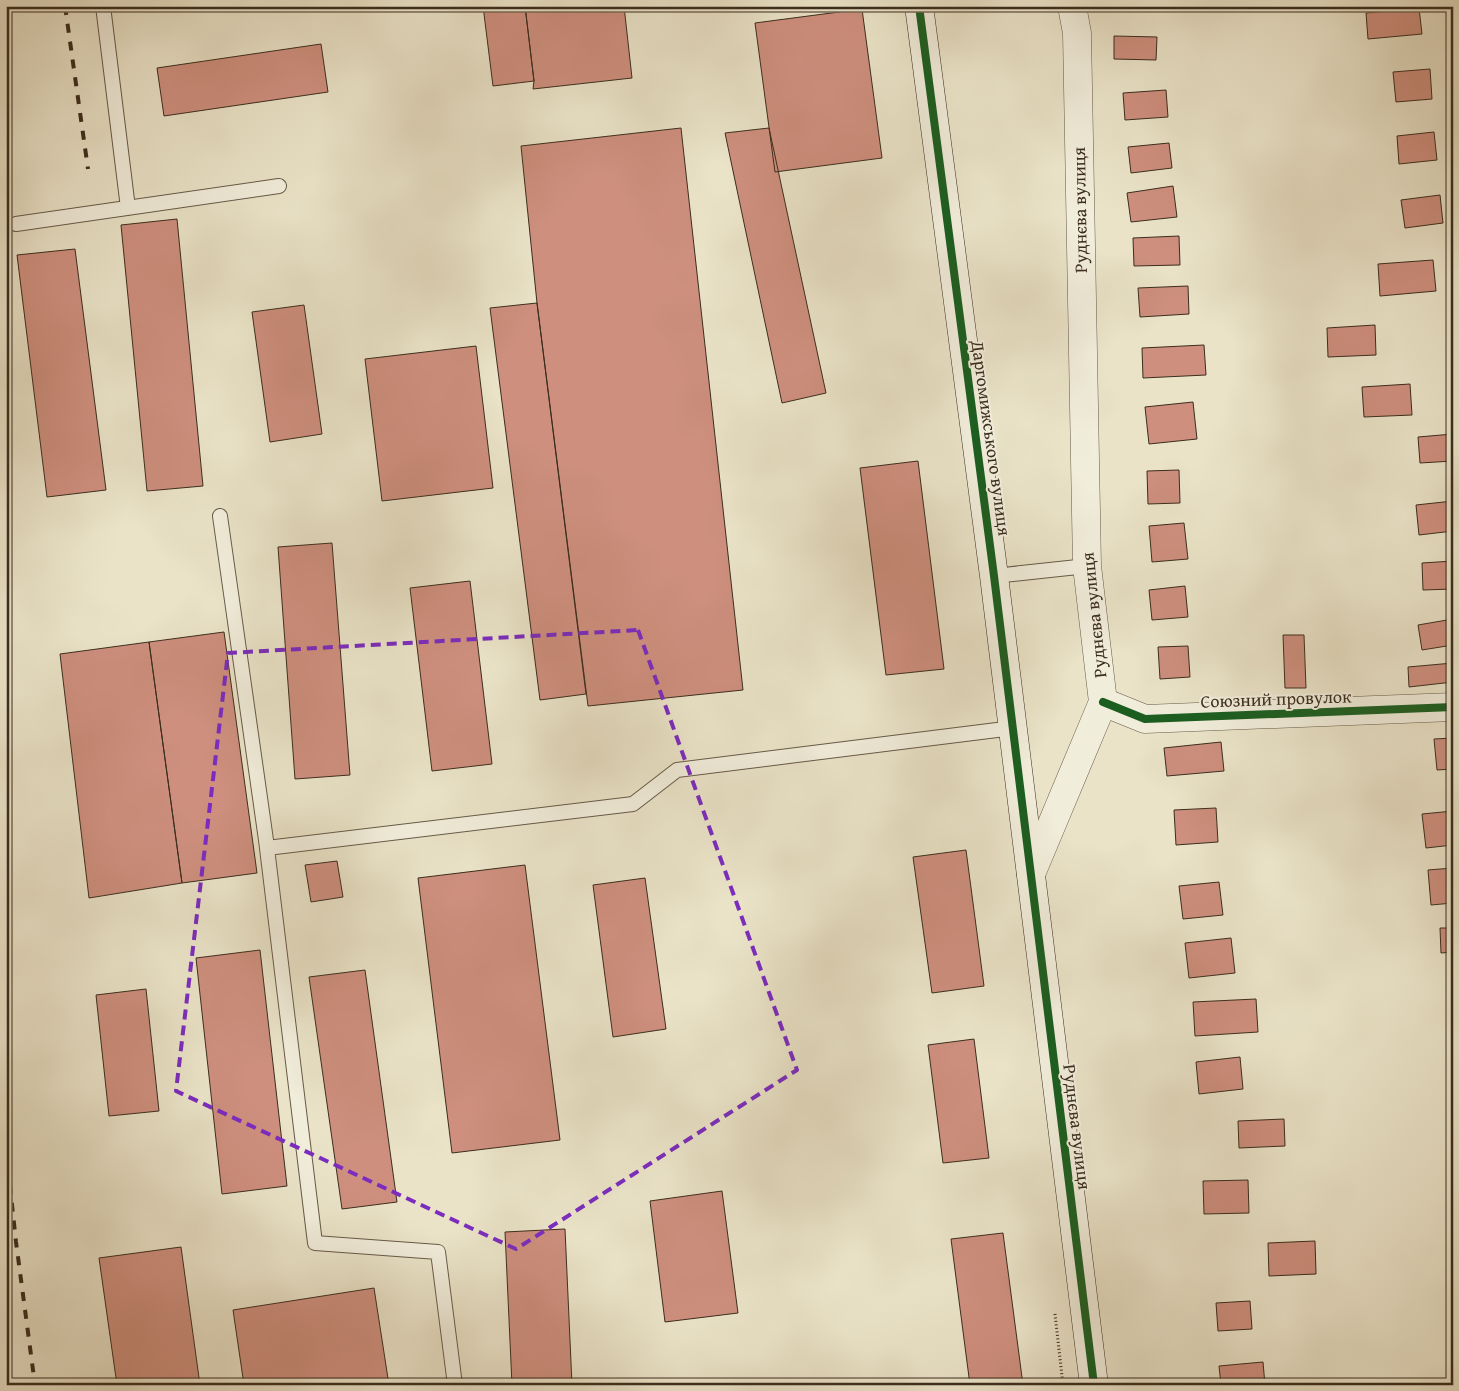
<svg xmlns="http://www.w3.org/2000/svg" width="1459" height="1391" font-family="'Gentium Book Plus',serif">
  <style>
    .building { fill: #ce8f7e; stroke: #3b2d1e }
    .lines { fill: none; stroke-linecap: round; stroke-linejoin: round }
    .lane-casing { stroke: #675a48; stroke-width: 16 }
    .street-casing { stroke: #675a48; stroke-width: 29 }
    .secondary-casing { stroke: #3b2d1e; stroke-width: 29 }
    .path { stroke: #3b2d1e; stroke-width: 3; stroke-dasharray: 1 2.5; stroke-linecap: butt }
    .lane { stroke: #f1eddb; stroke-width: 14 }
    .street { stroke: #f1eddb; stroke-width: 28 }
    .secondary { stroke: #f1eddb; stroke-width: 28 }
    .rail { stroke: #3b2d1e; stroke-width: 4; stroke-dasharray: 9 9; stroke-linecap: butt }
    .cycleway-casing { stroke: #f1eddb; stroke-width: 11 }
    .cycleway { stroke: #1b5e20; stroke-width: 8 }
    .marked { fill: none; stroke: #7b2cbf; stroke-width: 4; stroke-dasharray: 10 6; stroke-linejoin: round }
    .labels { text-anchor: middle; stroke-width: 4; stroke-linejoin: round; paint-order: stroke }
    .street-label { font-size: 18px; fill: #3b2d1e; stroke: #f1eddb }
  </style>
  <rect width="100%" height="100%" fill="#eae3c8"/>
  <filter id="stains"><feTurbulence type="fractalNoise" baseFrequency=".004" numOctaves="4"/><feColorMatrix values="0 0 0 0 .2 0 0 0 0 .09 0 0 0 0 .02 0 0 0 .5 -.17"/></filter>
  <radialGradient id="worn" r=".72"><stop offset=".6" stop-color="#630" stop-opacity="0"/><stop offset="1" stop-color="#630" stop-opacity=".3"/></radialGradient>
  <path class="building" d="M483,6H525L534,81L493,86Z
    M525,6H624L632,78L533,89L534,81Z
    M1419,8L1422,34L1368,39L1366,13Z
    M862,9L882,158L775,172L755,23Z
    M1114,36L1157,37L1156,60L1114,59Z
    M321,44L328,92L164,116L157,68Z
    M1430,69L1432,99L1396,102L1393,72Z
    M1166,90L1168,117L1125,120L1123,93Z
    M681,128L743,690L588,706L537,303L521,146Z
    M769,128L826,393L782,403L725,133Z
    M1434,132L1437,160L1399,164L1397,136Z
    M1169,143L1172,168L1131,173L1128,147Z
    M1173,186L1177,217L1131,222L1127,193Z
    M1440,195L1443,223L1405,228L1401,200Z
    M177,219L203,486L147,491L121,225Z
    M1179,236L1180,265L1134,266L1133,238Z
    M75,249L106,490L47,497L17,255Z
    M1433,260L1436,291L1380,296L1378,264Z
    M1188,286L1189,314L1140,317L1138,288Z
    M537,303L586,694L540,700L490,308Z
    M304,305L322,434L270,442L252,312Z
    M1375,325L1376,355L1328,357L1327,328Z
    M1204,345L1206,375L1143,378L1142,348Z
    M476,346L493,488L382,501L365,359Z
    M1410,384L1412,415L1364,417L1362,387Z
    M1193,402L1197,439L1149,444L1145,407Z
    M1453,434V461L1420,463L1418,437Z
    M918,461L944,669L886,675L860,468Z
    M1179,470L1180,503L1148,504L1147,471Z
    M1453,501V531L1419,535L1416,505Z
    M1184,523L1188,559L1152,562L1149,526Z
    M332,543L350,775L295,779L278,547Z
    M1453,561V589L1423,590L1422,563Z
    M470,581L492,764L432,771L410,588Z
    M1185,586L1188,617L1152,620L1149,590Z
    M1453,619V645L1422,650L1418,625Z
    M224,632L257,873L182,883L149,642Z
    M1283,635H1304L1306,688H1285Z
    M149,642L182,883L89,898L60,654Z
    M1188,646L1190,677L1160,679L1158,647Z
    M1453,663V682L1409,687L1408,667Z
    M1453,738V769L1437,770L1434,739Z
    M1221,742L1224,771L1167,776L1164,748Z
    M1216,808L1218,842L1176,845L1174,810Z
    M1453,811V845L1426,848L1422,814Z
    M966,850L984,986L932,993L913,857Z
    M337,861L343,897L311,902L305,865Z
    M525,865L560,1140L452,1153L418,878Z
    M1453,868V903L1431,905L1428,870Z
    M645,878L666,1029L613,1037L593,885Z
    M1219,882L1223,915L1183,919L1179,886Z
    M1440,928H1453V952L1441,953Z
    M1231,938L1235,973L1189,978L1185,943Z
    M260,950L287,1186L222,1194L196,958Z
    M365,970L397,1202L342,1209L309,977Z
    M146,989L159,1111L109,1116L96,995Z
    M1256,999L1258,1032L1195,1036L1193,1002Z
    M974,1039L989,1158L943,1163L928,1045Z
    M1240,1057L1243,1089L1199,1094L1196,1062Z
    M1284,1119L1285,1146L1239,1148L1238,1121Z
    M1248,1180L1249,1213L1204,1214L1203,1181Z
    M722,1191L738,1313L665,1322L650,1201Z
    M565,1229L572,1385H512L505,1232Z
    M1003,1233L1023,1385H970L951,1239Z
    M1315,1241L1316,1274L1269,1276L1268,1243Z
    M181,1247L200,1385H117L99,1258Z
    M374,1288L389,1385H244L233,1310Z
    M1250,1301L1252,1329L1218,1331L1216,1303Z
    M1263,1362L1265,1385H1221L1219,1366Z"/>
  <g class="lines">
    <g class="lane-casing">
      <path id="lane" d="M103,6L128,208
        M16,224L279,186
        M220,516L266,840L315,1243L438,1252L455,1385
        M994,576L1087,566
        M267,848L633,804L677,770L1013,728"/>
    </g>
    <g class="street-casing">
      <path id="street" d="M1103,702L1145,719L1453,707
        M1031,874L1103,702L1087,566L1077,33L1072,6"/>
    </g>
    <g class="secondary-casing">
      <path id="secondary" d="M919,6L994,576L1094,1385"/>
    </g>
    <path class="path" d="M1055,1314L1063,1385"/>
    <use href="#lane" class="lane"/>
    <use href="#street" class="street"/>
    <use href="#secondary" class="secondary"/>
    <path class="rail" d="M65,6L88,169
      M6,1149L16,1242L35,1385"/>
    <g class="cycleway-casing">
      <path id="cycleway" d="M919,6L994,576L1094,1385
        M1103,702L1145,719L1453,707"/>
    </g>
    <use href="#cycleway" class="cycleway"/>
  </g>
  <path class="marked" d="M638,630L797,1070L516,1249L176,1091L228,653Z"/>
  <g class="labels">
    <g class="street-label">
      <text transform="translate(1080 210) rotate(-91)" y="6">Руднєва вулиця</text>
      <text transform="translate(991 438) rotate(82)" y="6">Даргомижського вулиця</text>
      <text transform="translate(1094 615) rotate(-96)" y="6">Руднєва вулиця</text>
      <text transform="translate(1276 699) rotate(-2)" y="6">Союзний провулок</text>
      <text transform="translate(1077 1127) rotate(83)" y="6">Руднєва вулиця</text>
    </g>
  </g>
  <rect width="1459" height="1391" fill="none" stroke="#eae3c8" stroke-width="25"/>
  <rect x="8" y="8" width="1444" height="1376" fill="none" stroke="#3b2d1e" stroke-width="2.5"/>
  <rect x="12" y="12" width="1434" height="1366" fill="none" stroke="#3b2d1e"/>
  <rect width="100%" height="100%" filter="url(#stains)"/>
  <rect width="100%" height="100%" fill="url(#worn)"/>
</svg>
